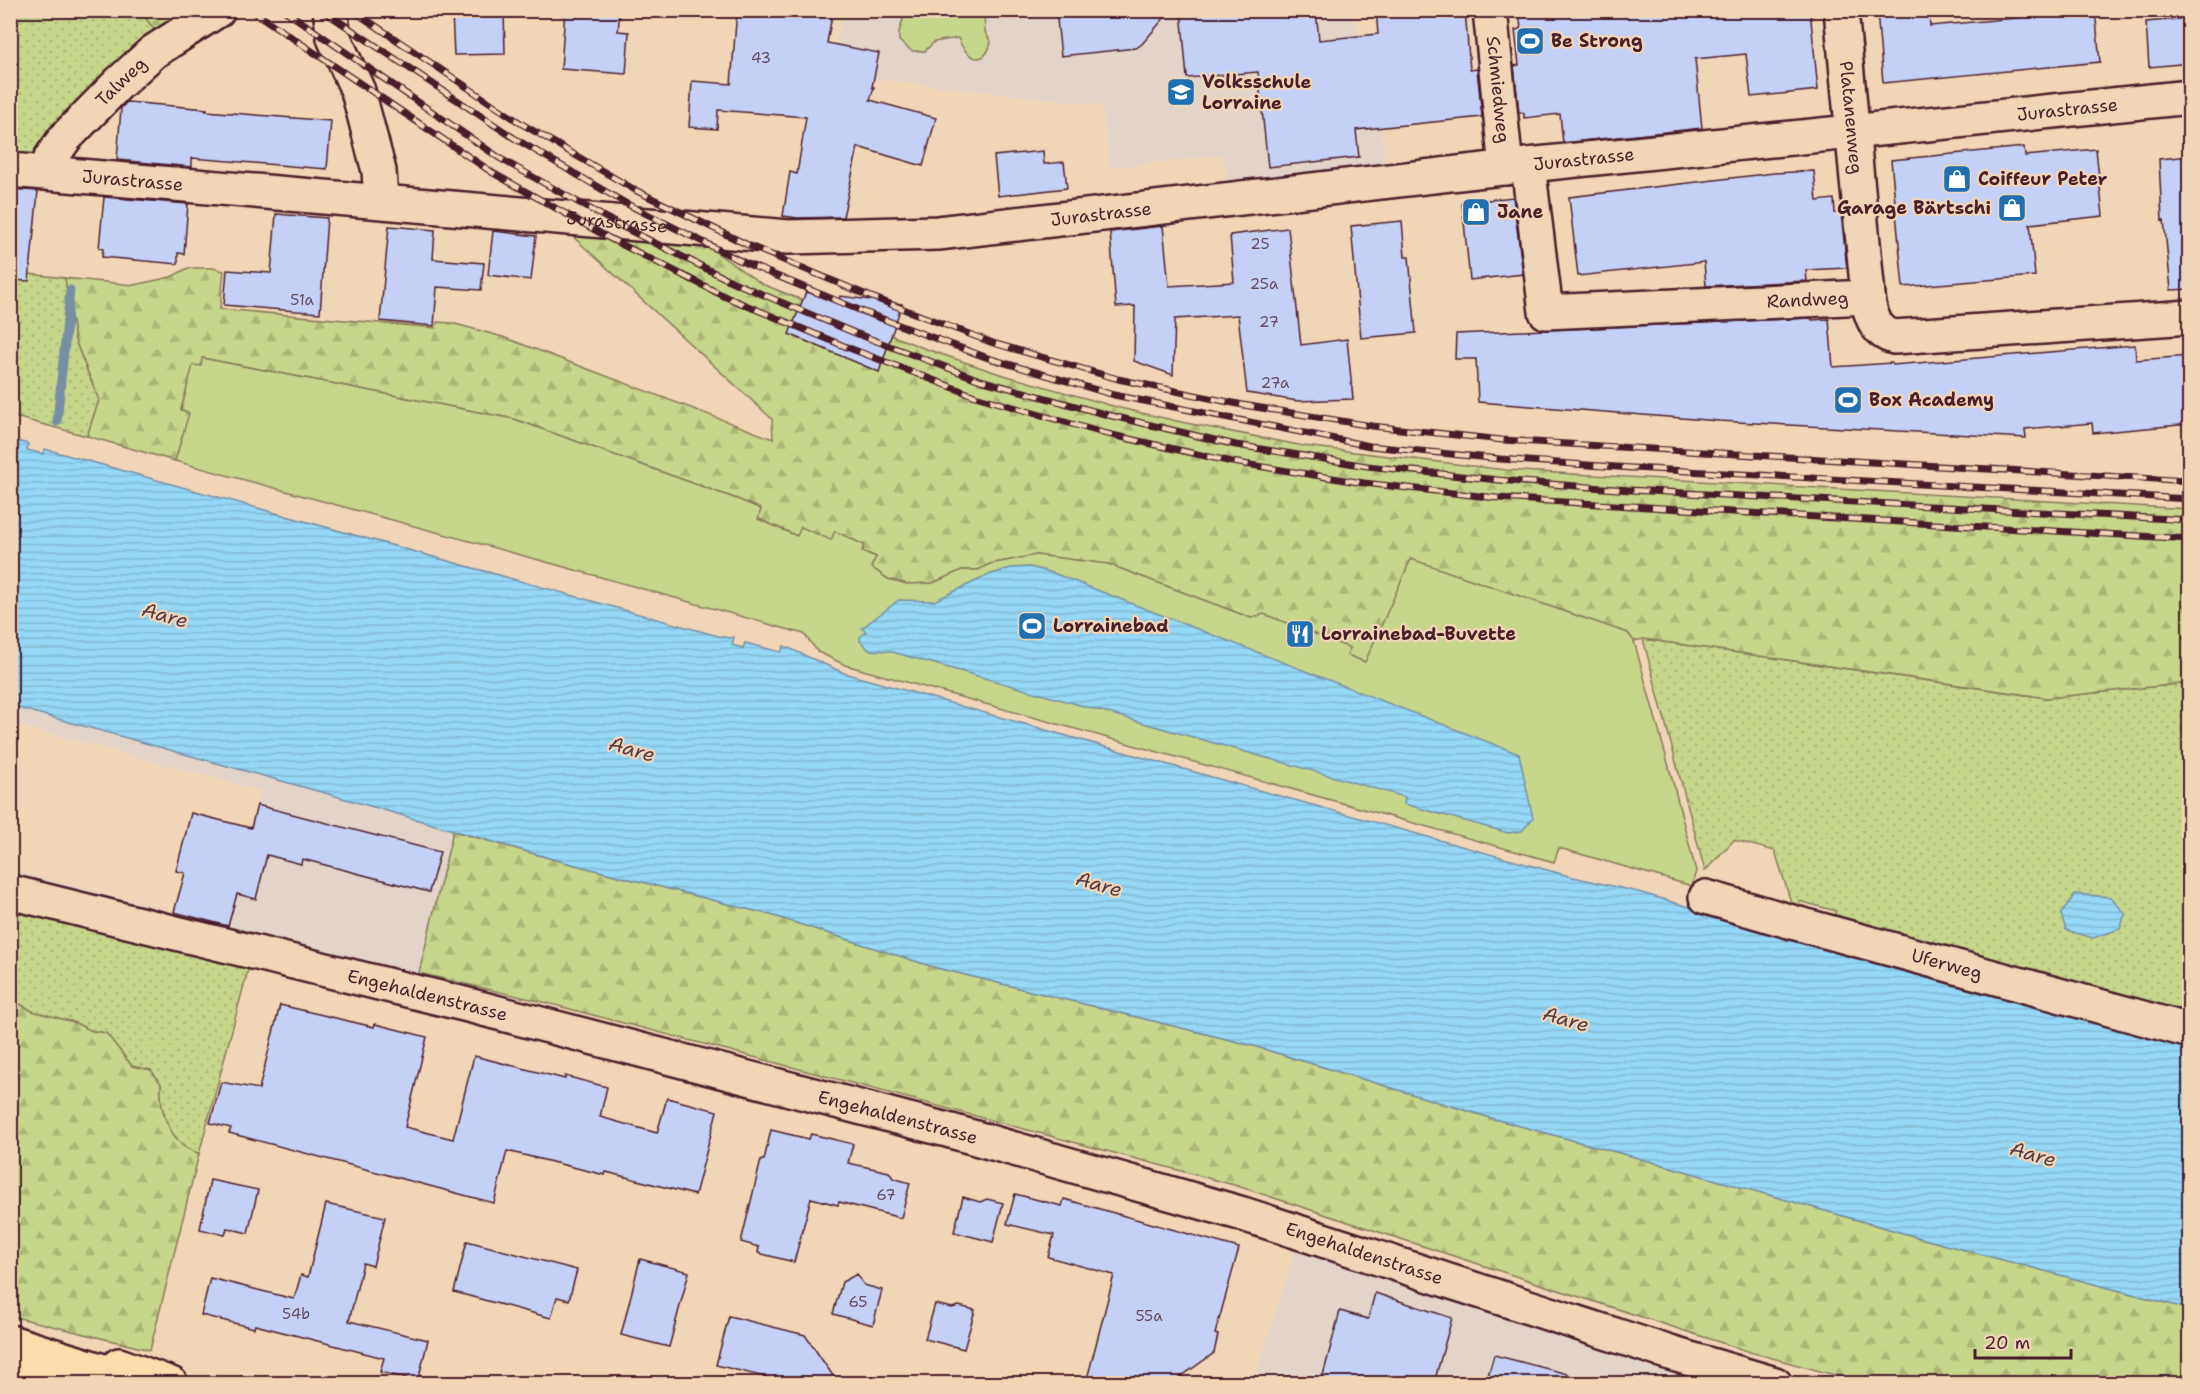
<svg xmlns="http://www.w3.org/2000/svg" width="2200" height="1394" font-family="'Shantell Sans',sans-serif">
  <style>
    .built { fill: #e3d4ca }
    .grass { fill: url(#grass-dots); stroke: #887a5a; stroke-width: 1.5 }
    .forest { fill: url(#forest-firs); stroke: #887a5a; stroke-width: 1.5 }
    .pitch { fill: #c6d68a; stroke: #887a5a; stroke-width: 1.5 }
    .water { fill: url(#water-rules); stroke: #778ea5; stroke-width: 1.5 }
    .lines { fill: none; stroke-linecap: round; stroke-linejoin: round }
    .stream { stroke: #778ea5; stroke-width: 9 }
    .building { fill: #c5d0f7; stroke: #4a1f2b; stroke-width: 1.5 }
    .minor-casing { stroke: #4a1f2b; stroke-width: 38 }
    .major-casing { stroke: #4a1f2b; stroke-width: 38 }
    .highway-casing { stroke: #4a1f2b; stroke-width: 38 }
    .minor { stroke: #f0d6b7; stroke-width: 33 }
    .major { stroke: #fddcac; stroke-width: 33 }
    .highway { stroke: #fddcac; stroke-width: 33 }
    .rail-casing { stroke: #4a1f2b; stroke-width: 7 }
    .rail { stroke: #f0d6b7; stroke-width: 4.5; stroke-dasharray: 14; stroke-linecap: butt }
    .labels { text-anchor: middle; stroke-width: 4.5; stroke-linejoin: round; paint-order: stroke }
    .number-label { font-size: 15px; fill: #694b5e }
    .poi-label { font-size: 18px; font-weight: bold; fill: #4a1f2b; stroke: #f0d6b7; text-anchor: start }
    .street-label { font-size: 18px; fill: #4a1f2b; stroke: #f0d6b7 }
    .water-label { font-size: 20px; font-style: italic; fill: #553b4a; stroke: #f0d6b7 }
  </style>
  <defs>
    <pattern id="grass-dots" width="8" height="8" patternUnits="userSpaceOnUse" patternTransform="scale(1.5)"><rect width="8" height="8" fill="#c6d68a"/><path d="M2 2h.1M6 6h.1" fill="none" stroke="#acb777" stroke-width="1.8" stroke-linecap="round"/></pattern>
    <pattern id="forest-firs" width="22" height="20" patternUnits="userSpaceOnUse" patternTransform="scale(1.5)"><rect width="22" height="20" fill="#c6d68a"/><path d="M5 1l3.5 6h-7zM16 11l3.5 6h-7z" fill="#acb777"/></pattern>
    <pattern id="water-rules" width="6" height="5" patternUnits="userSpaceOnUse" patternTransform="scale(1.5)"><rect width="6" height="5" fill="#95d8f7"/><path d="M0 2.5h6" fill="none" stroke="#82b9d4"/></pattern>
  </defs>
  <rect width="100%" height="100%" fill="#f0d6b7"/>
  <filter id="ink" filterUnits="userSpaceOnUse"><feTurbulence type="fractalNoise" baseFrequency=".0167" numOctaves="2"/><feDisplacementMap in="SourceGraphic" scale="12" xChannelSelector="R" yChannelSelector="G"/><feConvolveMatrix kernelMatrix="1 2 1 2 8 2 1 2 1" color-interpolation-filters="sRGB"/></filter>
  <g filter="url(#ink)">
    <path class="built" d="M844,11H1352L1369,59L1387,170L1229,188L1223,155L1110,168L1102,105L875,79L876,70L842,63L846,46L837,44Z
      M11,706L332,795L453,831L419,973L386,965L381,968L11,879L10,870L174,912L185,873L176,871L191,813L251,828L261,791L11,723Z
      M1299,1237L1754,1384H1253Z"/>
    <path class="grass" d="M10,11H144L145,17L163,42L49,156L11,169Z
      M11,272L65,278L75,340L99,400L87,436L11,416Z
      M1643,639L2047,698L2189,683V1025L1832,925L1836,911L1799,901L1795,915L1775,851L1734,840L1705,871Z
      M11,895L249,966L199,1154C194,1151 186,1149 182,1145C166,1129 159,1106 161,1084L132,1066L105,1033L92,1031L73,1022L32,1011L11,999Z"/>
    <path class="forest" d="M144,11H213L163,42L145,17Z
      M558,223L688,233L762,284L926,349L1000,374L1120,408L1181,422L1304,446L1506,470L2189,509V683L2047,698L1644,639L1634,641L1627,633L1366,663L1347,655L1350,648L1264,615L1251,618L1108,564L1036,555L990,564L978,570H962L933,583L907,584L888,579L871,567L876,557L862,551L864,545L835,532L831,540L797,536L757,518L761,509L737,499L514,419L203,358L201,366L194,365L181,409L190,413L175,461L87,436L99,400L75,340L65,278L134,285L171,277L188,268H213L224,271L220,309L436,328L437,322L452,323L503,337L773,439L772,419Z
      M453,831L556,860L771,915L937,968L1247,1044L1491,1118L1660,1164L1942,1244L2189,1309V1383H1864L1750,1352L1234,1185L769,1061L543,1002L419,973Z
      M11,999L32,1011L73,1022L92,1031L106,1033L132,1066L151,1070L161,1084C159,1106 166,1129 182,1145C186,1149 194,1151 199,1154L150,1350L11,1316Z"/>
    <path class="pitch" d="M895,11H984L985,32L991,42C985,69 965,58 958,38L934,42L925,51H912L899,41V32L903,19Z
      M202,358L514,419L737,499L761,509L758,519L797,536L801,527L831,540L835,531L864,545L862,551L876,557L871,567L888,579L907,584L933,583L962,570H978L990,564L1036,555L1108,564L1251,618L1264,614L1350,648L1347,655L1365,662L1411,559L1628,633L1634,641L1669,767L1696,871L1692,886L1559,848L1554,862L845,665L818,652L804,634L550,563L175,461L189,413L181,410L193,365L201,366Z"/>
    <path class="water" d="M10,439L28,444L27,450L43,454L45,449L718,636L729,638L734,637L732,645L743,648L745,643L781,652L784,646L844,673L1226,781L1569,876L1642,893L1779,934L2189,1046V1309L1942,1244L1660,1164L1491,1118L1247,1044L937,968L771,915L556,860L332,795L11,706Z
      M1030,567L1053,573L1519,754L1533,818L1522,831L1508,833L1404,804L1405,797L889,651L869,650L860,641V637L866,632L862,628L899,600L934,601L991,574L1011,568Z
      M2075,894L2111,897L2125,914L2120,929L2093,938L2066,930L2061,914Z"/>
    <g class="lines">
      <path class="stream" d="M57,422L70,290"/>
    </g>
    <path class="building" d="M480,10H504L505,54L454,55L452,12Z
      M565,10H620L618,31L629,32L626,74L561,69Z
      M737,10H833L827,43L879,53L872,87H874L870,100L936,118L923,166L858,147L843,217L798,218L783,216L790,172L797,174L806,117L718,110L717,129L689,127L692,81L731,84Z
      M1056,10H1171L1142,44L1136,48L1061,56Z
      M1181,10H1316L1319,40L1378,34L1376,10H1465L1470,70L1477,69L1482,117L1356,130L1359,157L1268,167L1258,72L1187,78Z
      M1519,10H1810L1818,90L1751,97L1746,54L1695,59L1702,128L1563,143L1560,114L1524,118V113H1519L1514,66L1519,65L1515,30L1521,29Z
      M1877,10H1929L1930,26L2050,15L2049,10H2095L2100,62L1883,83Z
      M2190,18V63L2149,67L2146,22Z
      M127,102L207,109L206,111L331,121L327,169L192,158V167L117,160L121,108Z
      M2024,147L2025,156L2096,149L2103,216L2030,224L2035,276L1903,287L1891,160Z
      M1043,151L1044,164L1064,162L1067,188L998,196L994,156Z
      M2190,156V289L2171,290L2164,220L2162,221L2159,159Z
      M1814,171L1817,201L1834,199L1835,213H1841L1847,268L1806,270L1807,281L1706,286L1704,262L1578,276L1569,197L1774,173Z
      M10,189L38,191L29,281L10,280Z
      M104,197L188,204L184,254L178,253V264L102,257L103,249L99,248Z
      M1513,197L1523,274L1470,280L1462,203Z
      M276,214L327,218L320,313L224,305L227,270L271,273Z
      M1402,221L1405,257H1409L1416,333L1361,338L1351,226Z
      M389,226L435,230L433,259L484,263L481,290L437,287L434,326L380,321Z
      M1163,226L1169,286L1234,282L1230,235L1288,228L1301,345L1347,339L1353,399L1298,401L1247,393L1238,315L1175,319L1173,375L1134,361L1135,306L1116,307L1110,232Z
      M493,231L536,236L531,280L488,275Z
      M806,292L839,301L840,296L902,304L879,372L789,334Z
      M1811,318L1812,320L1829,319L1833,367L1892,363L1893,365L2135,345L2136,360L2190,356V424L2093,433L2092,423L2025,429L2026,438L1719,421L1478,402L1476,359H1455L1456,334Z
      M257,805L440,852L429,892L302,859L301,864L267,855L256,899L237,894L228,926L174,912L185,873L176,871L191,813L251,828Z
      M280,1005L374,1027L375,1024L427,1037L405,1127L453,1139L474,1056L565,1079V1076L607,1087L600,1117L657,1133L667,1098L717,1111L695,1195L606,1172L605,1175L507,1151L494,1203L229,1133L231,1128L210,1123L221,1082L259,1089Z
      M771,1130L809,1139L811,1134L853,1144L848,1163L889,1172L893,1178L910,1183L901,1218L839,1202L838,1205L811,1198L794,1262L758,1253L759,1247L741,1242L761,1160H764Z
      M210,1180L258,1190L248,1233L227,1228L225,1235L200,1229Z
      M1015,1194L1062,1206L1064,1199L1239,1248L1215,1334L1218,1335L1214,1353L1172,1383H1086L1114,1275L1048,1257L1054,1235L1007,1224Z
      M963,1197L980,1202L987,1199L1003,1203L993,1242L954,1232Z
      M326,1204L385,1217L373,1266L363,1263L349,1321L428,1340L418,1381L380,1372L384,1358L255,1325L254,1328L201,1315L210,1278L294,1299L301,1275L308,1277Z
      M467,1241L577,1270L569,1300L557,1297L551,1318L454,1292Z
      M640,1259L689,1272L669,1347L621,1335Z
      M857,1274L864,1285L882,1290L873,1325L833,1314L842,1282Z
      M1375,1293L1452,1318L1434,1383H1321L1340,1311L1368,1319Z
      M935,1304L952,1308L959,1306L975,1310L964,1349L925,1339Z
      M729,1316L805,1335L838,1383H789L716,1365Z
      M1494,1355L1568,1374L1567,1383H1486Z"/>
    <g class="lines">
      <g class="minor-casing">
        <g id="minor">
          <path d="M330,10L334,38L358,91L379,171L381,200"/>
          <path id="s1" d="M1490,10L1506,168"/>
          <path id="s2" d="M1841,10L1869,306C1873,321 1878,333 1894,337L2190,317"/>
          <path id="s3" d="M1528,165L1546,312L1868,297"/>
          <path id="s4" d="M10,170L788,237L938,233L1528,165L2190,97"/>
          <path id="s5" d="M49,172L51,158L65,138L118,84L153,52L218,10"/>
          <path id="s6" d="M10,892L468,1005L951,1131L1243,1214L1670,1353L1775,1384"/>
          <path id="s7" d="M1706,897L1792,922L2190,1031"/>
        </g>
      </g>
      <g class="major-casing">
        <path id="major" d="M119,1365L171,1384
          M10,1371L57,1384"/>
      </g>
      <g class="highway-casing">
        <path id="highway" d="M10,1342L145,1384"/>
      </g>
      <use href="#minor" class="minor"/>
      <use href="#major" class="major"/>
      <use href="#highway" class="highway"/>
      <g class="rail-casing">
        <path id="rail" d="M251,10L493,173L609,238L726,297L849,348L975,396L1103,433L1232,462L1364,483L1497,498L2190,539
          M284,10L501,159L617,224L733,282L855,333L980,380L1108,415L1236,445L1367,466L1498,480L1630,490L2190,520
          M322,10L514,138L627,204L743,262L864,312L988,358L1114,395L1370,446L1500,459L1632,468L2190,499
          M352,10L522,124L635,190L750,246L869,296L993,343L1118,379L1243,405L1372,426L1502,440L2190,481"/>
      </g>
      <use href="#rail" class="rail"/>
    </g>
  </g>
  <defs>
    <g id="stadium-square" transform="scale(1.5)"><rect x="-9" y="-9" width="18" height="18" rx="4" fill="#1f6fb2" stroke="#f0d6b7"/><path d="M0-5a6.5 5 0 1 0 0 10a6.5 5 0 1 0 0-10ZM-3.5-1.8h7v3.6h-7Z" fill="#fff"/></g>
    <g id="school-square" transform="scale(1.5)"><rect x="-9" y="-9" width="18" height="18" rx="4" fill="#1f6fb2" stroke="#f0d6b7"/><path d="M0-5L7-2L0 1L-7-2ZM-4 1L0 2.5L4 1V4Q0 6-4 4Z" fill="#fff"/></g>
    <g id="shop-square" transform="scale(1.5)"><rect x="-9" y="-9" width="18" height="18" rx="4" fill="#1f6fb2" stroke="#f0d6b7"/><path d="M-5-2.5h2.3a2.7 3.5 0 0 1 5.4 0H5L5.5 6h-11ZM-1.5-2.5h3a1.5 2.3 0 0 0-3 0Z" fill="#fff"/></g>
    <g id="restaurant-square" transform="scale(1.5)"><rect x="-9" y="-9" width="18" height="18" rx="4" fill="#1f6fb2" stroke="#f0d6b7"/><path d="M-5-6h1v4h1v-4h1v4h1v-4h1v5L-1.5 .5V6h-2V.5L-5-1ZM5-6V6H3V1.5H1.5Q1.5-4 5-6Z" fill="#fff"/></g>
  </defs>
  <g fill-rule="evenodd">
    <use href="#stadium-square" x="1530" y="41"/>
    <use href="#school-square" x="1181" y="92"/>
    <use href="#shop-square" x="1957" y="179"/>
    <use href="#shop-square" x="2012" y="208"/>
    <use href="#shop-square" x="1476" y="212"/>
    <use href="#stadium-square" x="1848" y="400"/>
    <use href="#stadium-square" x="1032" y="626"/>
    <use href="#restaurant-square" x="1300" y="634"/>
  </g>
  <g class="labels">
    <g class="number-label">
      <text x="761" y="63">43</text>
      <text x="1260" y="249">25</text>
      <text x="1264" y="289">25a</text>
      <text x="302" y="305">51a</text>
      <text x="1269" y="327">27</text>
      <text x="1275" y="388">27a</text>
      <text x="886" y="1200">67</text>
      <text x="858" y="1307">65</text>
      <text x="296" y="1319">54b</text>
      <text x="1149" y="1321">55a</text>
    </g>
    <g class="poi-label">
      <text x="1551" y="47">Be Strong</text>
      <text x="1202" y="88">Volksschule<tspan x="1202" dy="21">Lorraine</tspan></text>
      <text x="1978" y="185">Coiffeur Peter</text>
      <text x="1991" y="214" text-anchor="end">Garage Bärtschi</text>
      <text x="1497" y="218">Jane</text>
      <text x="1869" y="406">Box Academy</text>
      <text x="1053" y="632">Lorrainebad</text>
      <text x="1321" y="640">Lorrainebad-Buvette</text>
    </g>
    <g class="street-label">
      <text dy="6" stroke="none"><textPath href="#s5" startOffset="118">Talweg</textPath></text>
      <text dy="6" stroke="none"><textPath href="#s1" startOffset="80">Schmiedweg</textPath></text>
      <text dy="6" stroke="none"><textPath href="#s4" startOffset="2067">Jurastrasse</textPath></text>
      <text dy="6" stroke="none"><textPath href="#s2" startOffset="108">Platanenweg</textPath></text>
      <text dy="6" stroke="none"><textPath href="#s4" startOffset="1581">Jurastrasse</textPath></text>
      <text dy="6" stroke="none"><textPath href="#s4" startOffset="123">Jurastrasse</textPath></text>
      <text dy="6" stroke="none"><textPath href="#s4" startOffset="1095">Jurastrasse</textPath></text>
      <text dy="6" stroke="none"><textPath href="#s4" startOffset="609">Jurastrasse</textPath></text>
      <text dy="6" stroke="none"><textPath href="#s3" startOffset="410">Randweg</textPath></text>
      <text dy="6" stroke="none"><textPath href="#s7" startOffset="250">Uferweg</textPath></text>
      <text dy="6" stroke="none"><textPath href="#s6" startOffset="430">Engehaldenstrasse</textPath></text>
      <text dy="6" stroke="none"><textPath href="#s6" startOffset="916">Engehaldenstrasse</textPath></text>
      <text dy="6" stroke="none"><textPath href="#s6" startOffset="1402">Engehaldenstrasse</textPath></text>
    </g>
    <g class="water-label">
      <text transform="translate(165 615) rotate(16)" y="7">Aare</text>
      <text transform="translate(632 749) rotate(16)" y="7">Aare</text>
      <text transform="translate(1099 884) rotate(16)" y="7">Aare</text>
      <text transform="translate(1566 1019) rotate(16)" y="7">Aare</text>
      <text transform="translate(2033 1154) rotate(16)" y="7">Aare</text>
    </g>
  </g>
  <rect width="2200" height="1394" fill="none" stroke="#f0d6b7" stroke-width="36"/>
  <rect x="18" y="18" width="2164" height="1358" fill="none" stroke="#4a1f2b" stroke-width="2" filter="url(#ink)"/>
  <path d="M1975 1349v9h96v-9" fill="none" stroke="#4a1f2b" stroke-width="3"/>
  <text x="1984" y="1349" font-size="18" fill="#4a1f2b" stroke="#f0d6b7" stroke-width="4.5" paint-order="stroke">20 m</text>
</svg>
